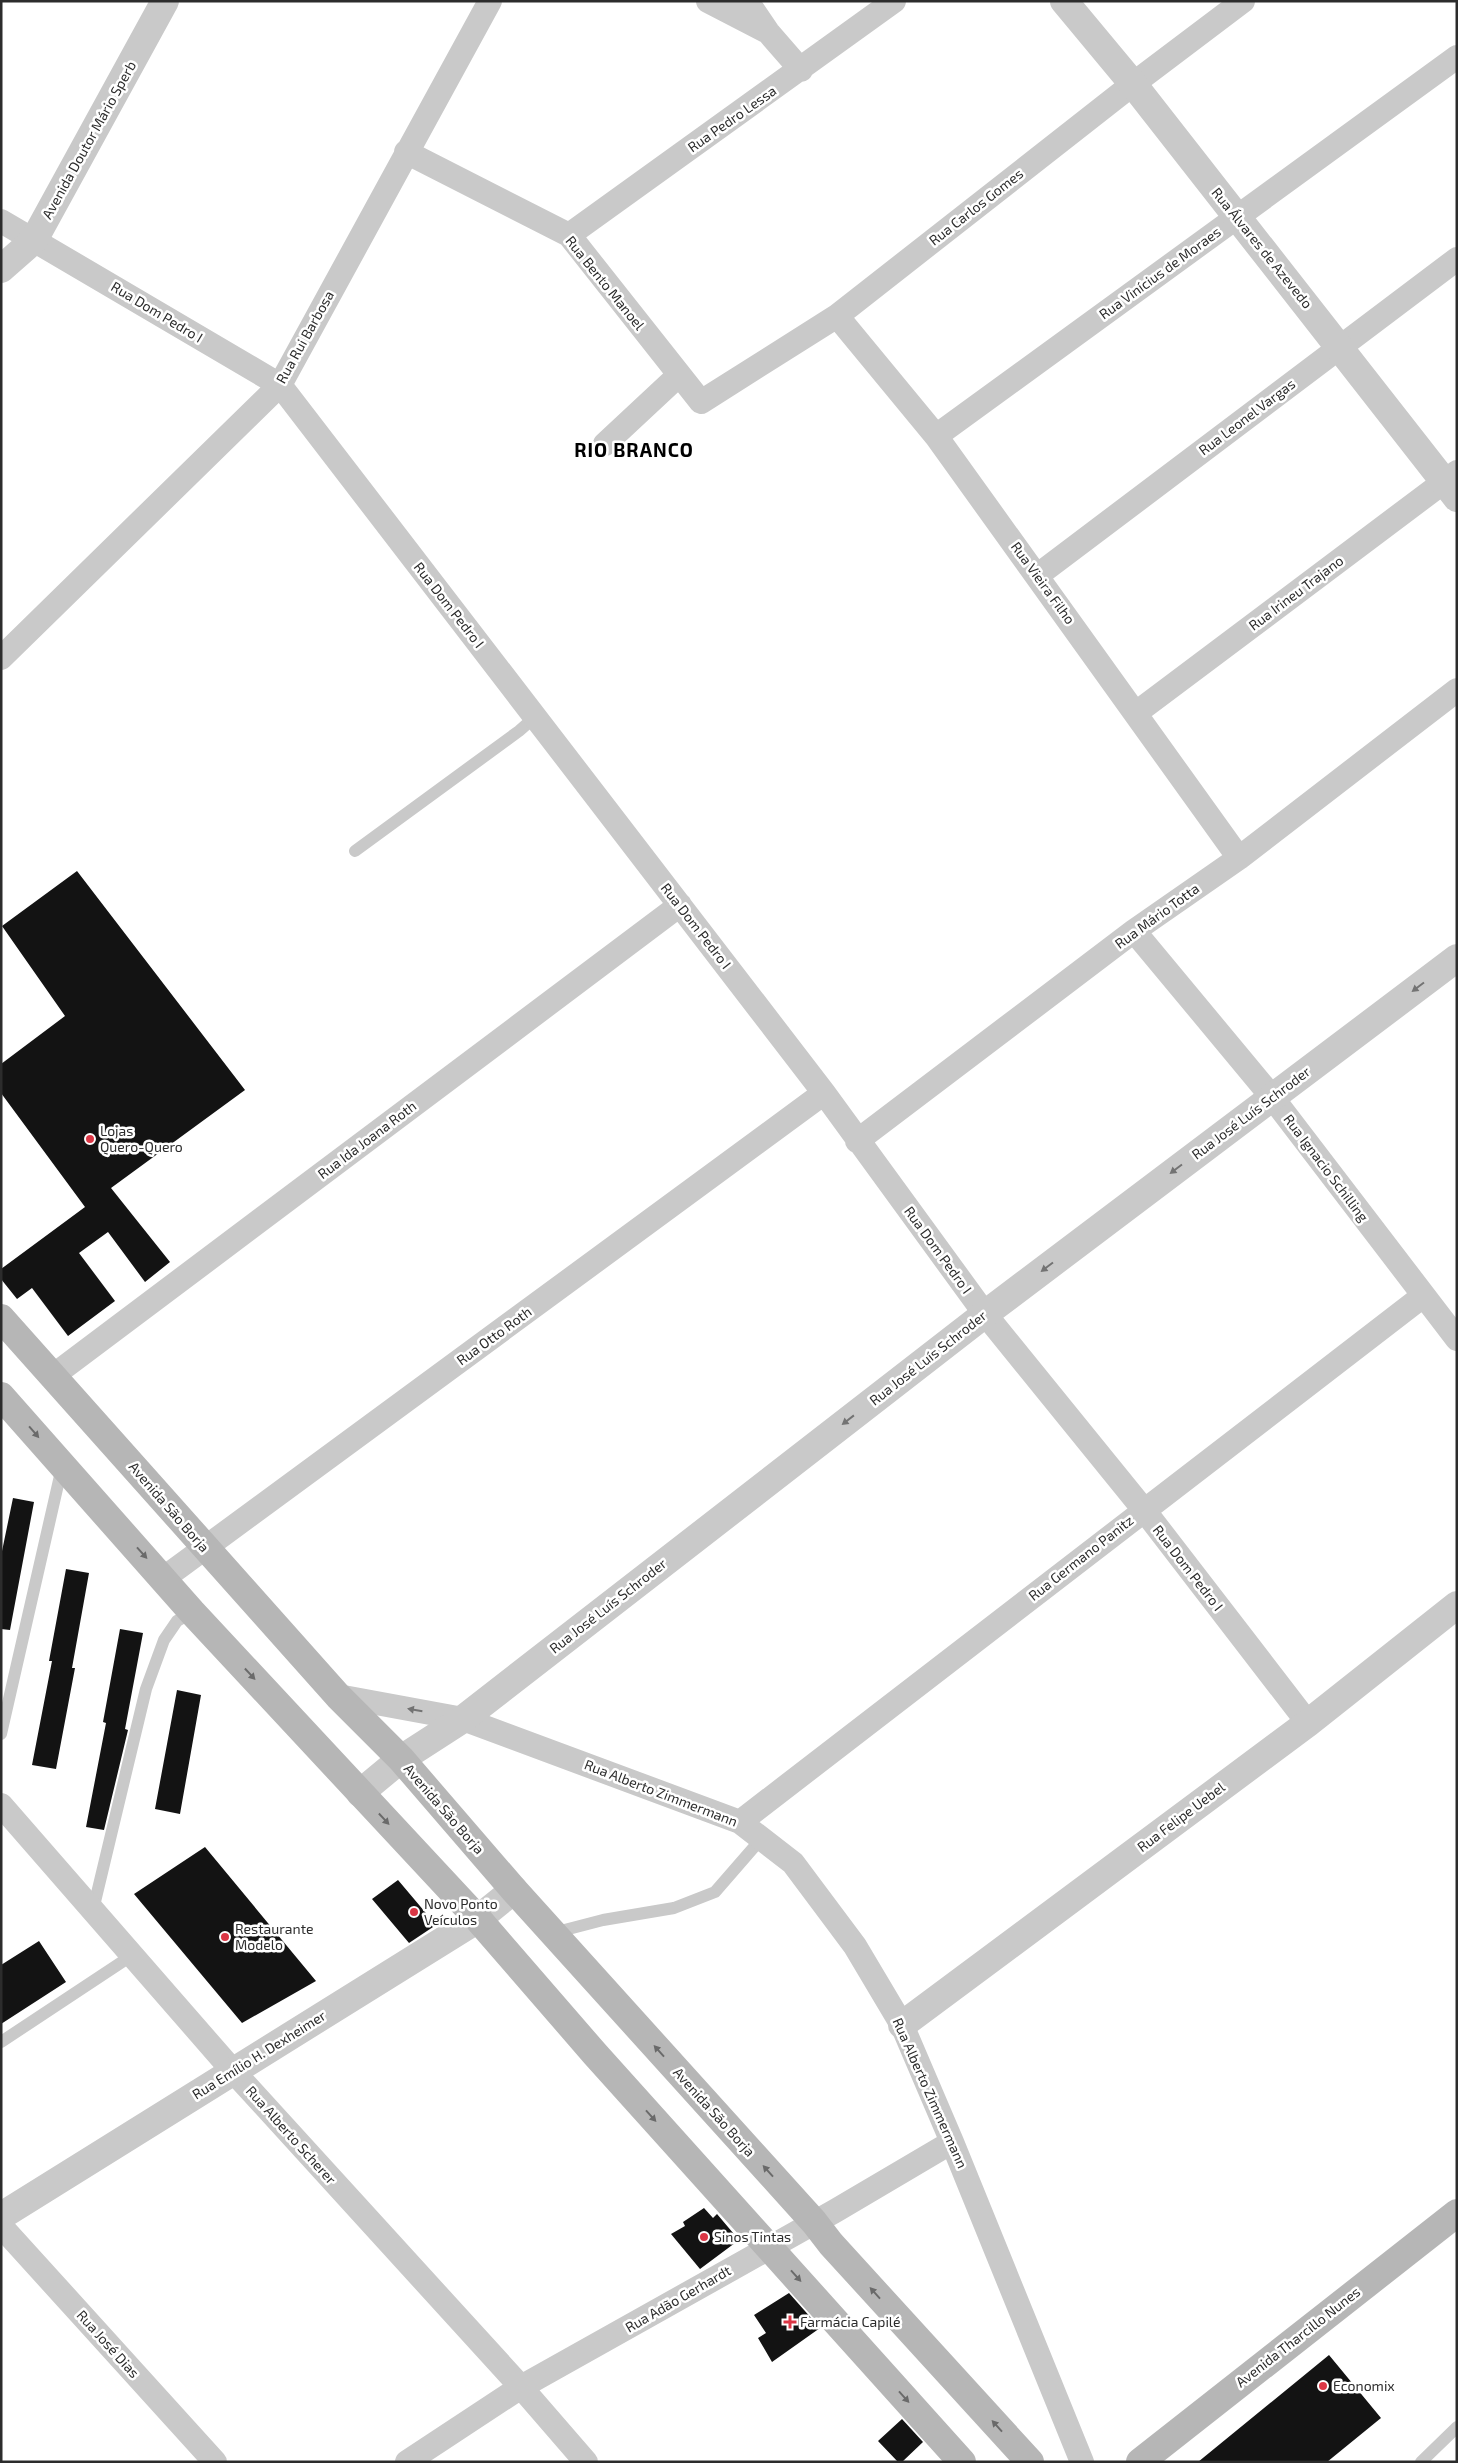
<svg xmlns="http://www.w3.org/2000/svg" width="1458" height="2463" font-family="'Exo 2',sans-serif">
  <style>
    .building { fill: #131313 }
    .lines { fill: none; stroke-linecap: round; stroke-linejoin: round }
    .service { stroke: #c9c9c9; stroke-width: 12 }
    .minor { stroke: #c9c9c9; stroke-width: 24 }
    .tertiary { stroke: #c9c9c9; stroke-width: 28 }
    .secondary { stroke: #b6b6b6; stroke-width: 28 }
    .oneway { fill: #737373 }
    .oneway2 { fill: #6a6a6a }
    .poi-dot { fill: #db3645; stroke: #fff; stroke-width: 2 }
    .labels { text-anchor: middle; stroke-width: 5; stroke-linejoin: round; paint-order: stroke }
    .street-label { font-size: 14px; fill: #2c2c2c; stroke: #fff }
    .poi-label { font-size: 14px; fill: #2c2c2c; stroke: #fff; text-anchor: start }
    .district-label { font-size: 19px; font-weight: bold; letter-spacing: 1px; fill: #000; stroke: #fff }
  </style>
  <rect width="100%" height="100%" fill="#fff"/>
  <path class="building" d="M77,871L245,1090L111,1188L170,1262L145,1282L108,1232L79,1253L115,1301L68,1336L32,1288L17,1299L1,1279V1269L85,1207L1,1093V1064L65,1016L2,926Z
    M13,1498L34,1502L10,1630L1,1629V1556Z
    M66,1569L89,1573L72,1668H75L56,1769L32,1765L52,1661H49Z
    M120,1629L143,1633L125,1729L128,1730L104,1830L86,1827L106,1723L103,1722Z
    M177,1690L201,1695L180,1814L155,1809Z
    M205,1847L316,1981L242,2023L134,1894Z
    M398,1880L436,1925L409,1943L372,1899Z
    M39,1941L66,1982L1,2024V1965Z
    M704,2208L713,2218L717,2214L739,2240L700,2269L671,2234L685,2226L683,2222Z
    M789,2293L820,2328L772,2362L758,2338L766,2333L754,2315Z
    M1329,2355L1381,2418L1327,2462H1198Z
    M902,2419L923,2442L902,2462H898L878,2441Z"/>
  <g class="lines">
    <path class="service" d="M355,851L519,731L535,717
      M1,1734L62,1467
      M93,1910L146,1689L164,1640L177,1621L192,1612
      M553,1933L603,1920L674,1908L715,1892L762,1838
      M1,2042L131,1956
      M1421,2462L1457,2427"/>
    <path class="minor" d="M708,1L766,31
      M747,1L768,32L801,70
      M406,152L569,235L701,402L837,316L1133,84L1243,1
      M1,221L280,385L824,1093L985,1314L1144,1510L1308,1723
      M569,235L894,1
      M837,316L936,436L1239,858
      M936,436L1457,57
      M605,444L679,375
      M1038,575L1457,259
      M1,658L280,385L490,1
      M1136,713L1457,472
      M1134,931L1272,1097L1457,1339
      M857,1141L1134,931L1239,858L1457,690
      M54,1375L680,905
      M164,1578L824,1093
      M338,1696L463,1719L740,1822L793,1863L855,1946L902,2025L952,2142L1082,2462
      M1,1805L233,2071L521,2387L586,2462
      M740,1822L1423,1296
      M1,2226L215,2462
      M407,2462L521,2387L835,2211L952,2142"/>
    <path class="tertiary" d="M1064,1L1133,84L1457,498
      M1,269L34,240L165,1
      M360,1793L401,1759L463,1719L985,1314L1457,958
      M902,2025L1308,1723L1457,1605
      M1,2216L478,1919L514,1890"/>
    <path class="secondary" d="M1,1318L338,1696L401,1759L514,1890L814,2222L831,2244L1030,2462
      M1,1396L192,1612L478,1919L595,2054L962,2462
      M1140,2462L1457,2213"/>
  </g>
  <defs><path id="oneway-solid" d="M-6-.8H1V-3.2L6.5 0L1 3.2V.8H-6Z" transform="scale(1.25)"/></defs>
  <g class="oneway">
    <use href="#oneway-solid" transform="translate(1418 987) rotate(143)"/>
    <use href="#oneway-solid" transform="translate(1176 1169) rotate(143)"/>
    <use href="#oneway-solid" transform="translate(1047 1267) rotate(143)"/>
    <use href="#oneway-solid" transform="translate(848 1420) rotate(142)"/>
    <use href="#oneway-solid" transform="translate(415 1710) rotate(-170)"/>
  </g>
  <g class="oneway2">
    <use href="#oneway-solid" transform="translate(34 1432) rotate(49)"/>
    <use href="#oneway-solid" transform="translate(142 1553) rotate(48)"/>
    <use href="#oneway-solid" transform="translate(250 1674) rotate(47)"/>
    <use href="#oneway-solid" transform="translate(384 1819) rotate(47)"/>
    <use href="#oneway-solid" transform="translate(659 2051) rotate(-132)"/>
    <use href="#oneway-solid" transform="translate(651 2116) rotate(48)"/>
    <use href="#oneway-solid" transform="translate(768 2171) rotate(-132)"/>
    <use href="#oneway-solid" transform="translate(796 2276) rotate(48)"/>
    <use href="#oneway-solid" transform="translate(875 2293) rotate(-132)"/>
    <use href="#oneway-solid" transform="translate(904 2397) rotate(48)"/>
    <use href="#oneway-solid" transform="translate(997 2426) rotate(-132)"/>
  </g>
  <g class="poi-dot">
    <circle cx="90" cy="1139" r="5"/>
    <circle cx="414" cy="1912" r="5"/>
    <circle cx="225" cy="1937" r="5"/>
    <circle cx="704" cy="2237" r="5"/>
    <path d="M787.5 2314.5h5v5h5v5h-5v5h-5v-5h-5v-5h5z"/>
    <circle cx="1323" cy="2386" r="5"/>
  </g>
  <g class="labels">
    <g class="street-label">
      <text transform="translate(732 119) rotate(-35)" y="5">Rua Pedro Lessa</text>
      <text transform="translate(89 140) rotate(-61)" y="5">Avenida Doutor Mário Sperb</text>
      <text transform="translate(976 207) rotate(-38)" y="5">Rua Carlos Gomes</text>
      <text transform="translate(1262 248) rotate(51)" y="5">Rua Álvares de Azevedo</text>
      <text transform="translate(1160 273) rotate(-36)" y="5">Rua Vinícius de Moraes</text>
      <text transform="translate(605 283) rotate(51)" y="5">Rua Bento Manoel</text>
      <text transform="translate(157 312) rotate(31)" y="5">Rua Dom Pedro I</text>
      <text transform="translate(305 337) rotate(-61)" y="5">Rua Rui Barbosa</text>
      <text transform="translate(1247 417) rotate(-37)" y="5">Rua Leonel Vargas</text>
      <text transform="translate(1043 583) rotate(54)" y="5">Rua Vieira Filho</text>
      <text transform="translate(1296 593) rotate(-37)" y="5">Rua Irineu Trajano</text>
      <text transform="translate(449 605) rotate(52)" y="5">Rua Dom Pedro I</text>
      <text transform="translate(1157 916) rotate(-36)" y="5">Rua Mário Totta</text>
      <text transform="translate(696 926) rotate(52)" y="5">Rua Dom Pedro I</text>
      <text transform="translate(1251 1113) rotate(-37)" y="5">Rua José Luís Schroder</text>
      <text transform="translate(367 1140) rotate(-37)" y="5">Rua Ida Joana Roth</text>
      <text transform="translate(1326 1168) rotate(53)" y="5">Rua Ignacio Schilling</text>
      <text transform="translate(938 1250) rotate(54)" y="5">Rua Dom Pedro I</text>
      <text transform="translate(494 1336) rotate(-36)" y="5">Rua Otto Roth</text>
      <text transform="translate(928 1358) rotate(-38)" y="5">Rua José Luís Schroder</text>
      <text transform="translate(169 1507) rotate(49)" y="5">Avenida São Borja</text>
      <text transform="translate(1081 1558) rotate(-38)" y="5">Rua Germano Panitz</text>
      <text transform="translate(1188 1568) rotate(52)" y="5">Rua Dom Pedro I</text>
      <text transform="translate(608 1606) rotate(-38)" y="5">Rua José Luís Schroder</text>
      <text transform="translate(661 1793) rotate(21)" y="5">Rua Alberto Zimmermann</text>
      <text transform="translate(444 1809) rotate(49)" y="5">Avenida São Borja</text>
      <text transform="translate(1181 1817) rotate(-37)" y="5">Rua Felipe Uebel</text>
      <text transform="translate(259 2055) rotate(-32)" y="5">Rua Emílio H. Dexheimer</text>
      <text transform="translate(930 2093) rotate(66)" y="5">Rua Alberto Zimmermann</text>
      <text transform="translate(714 2112) rotate(48)" y="5">Avenida São Borja</text>
      <text transform="translate(291 2135) rotate(48)" y="5">Rua Alberto Scherer</text>
      <text transform="translate(678 2299) rotate(-30)" y="5">Rua Adão Gerhardt</text>
      <text transform="translate(1298 2337) rotate(-38)" y="5">Avenida Tharcillo Nunes</text>
      <text transform="translate(108 2344) rotate(48)" y="5">Rua José Dias</text>
    </g>
    <g class="poi-label">
      <text x="100" y="1136">Lojas<tspan x="100" dy="16">Quero-Quero</tspan></text>
      <text x="424" y="1909">Novo Ponto<tspan x="424" dy="16">Veículos</tspan></text>
      <text x="235" y="1934">Restaurante<tspan x="235" dy="16">Modelo</tspan></text>
      <text x="714" y="2242">Sinos Tintas</text>
      <text x="800" y="2327">Farmácia Capilé</text>
      <text x="1333" y="2391">Economix</text>
    </g>
    <g class="district-label">
      <text x="634" y="457">RIO BRANCO</text>
    </g>
  </g>
  <rect width="1458" height="2463" fill="none" stroke="#2c2c2c" stroke-width="5"/>
</svg>
